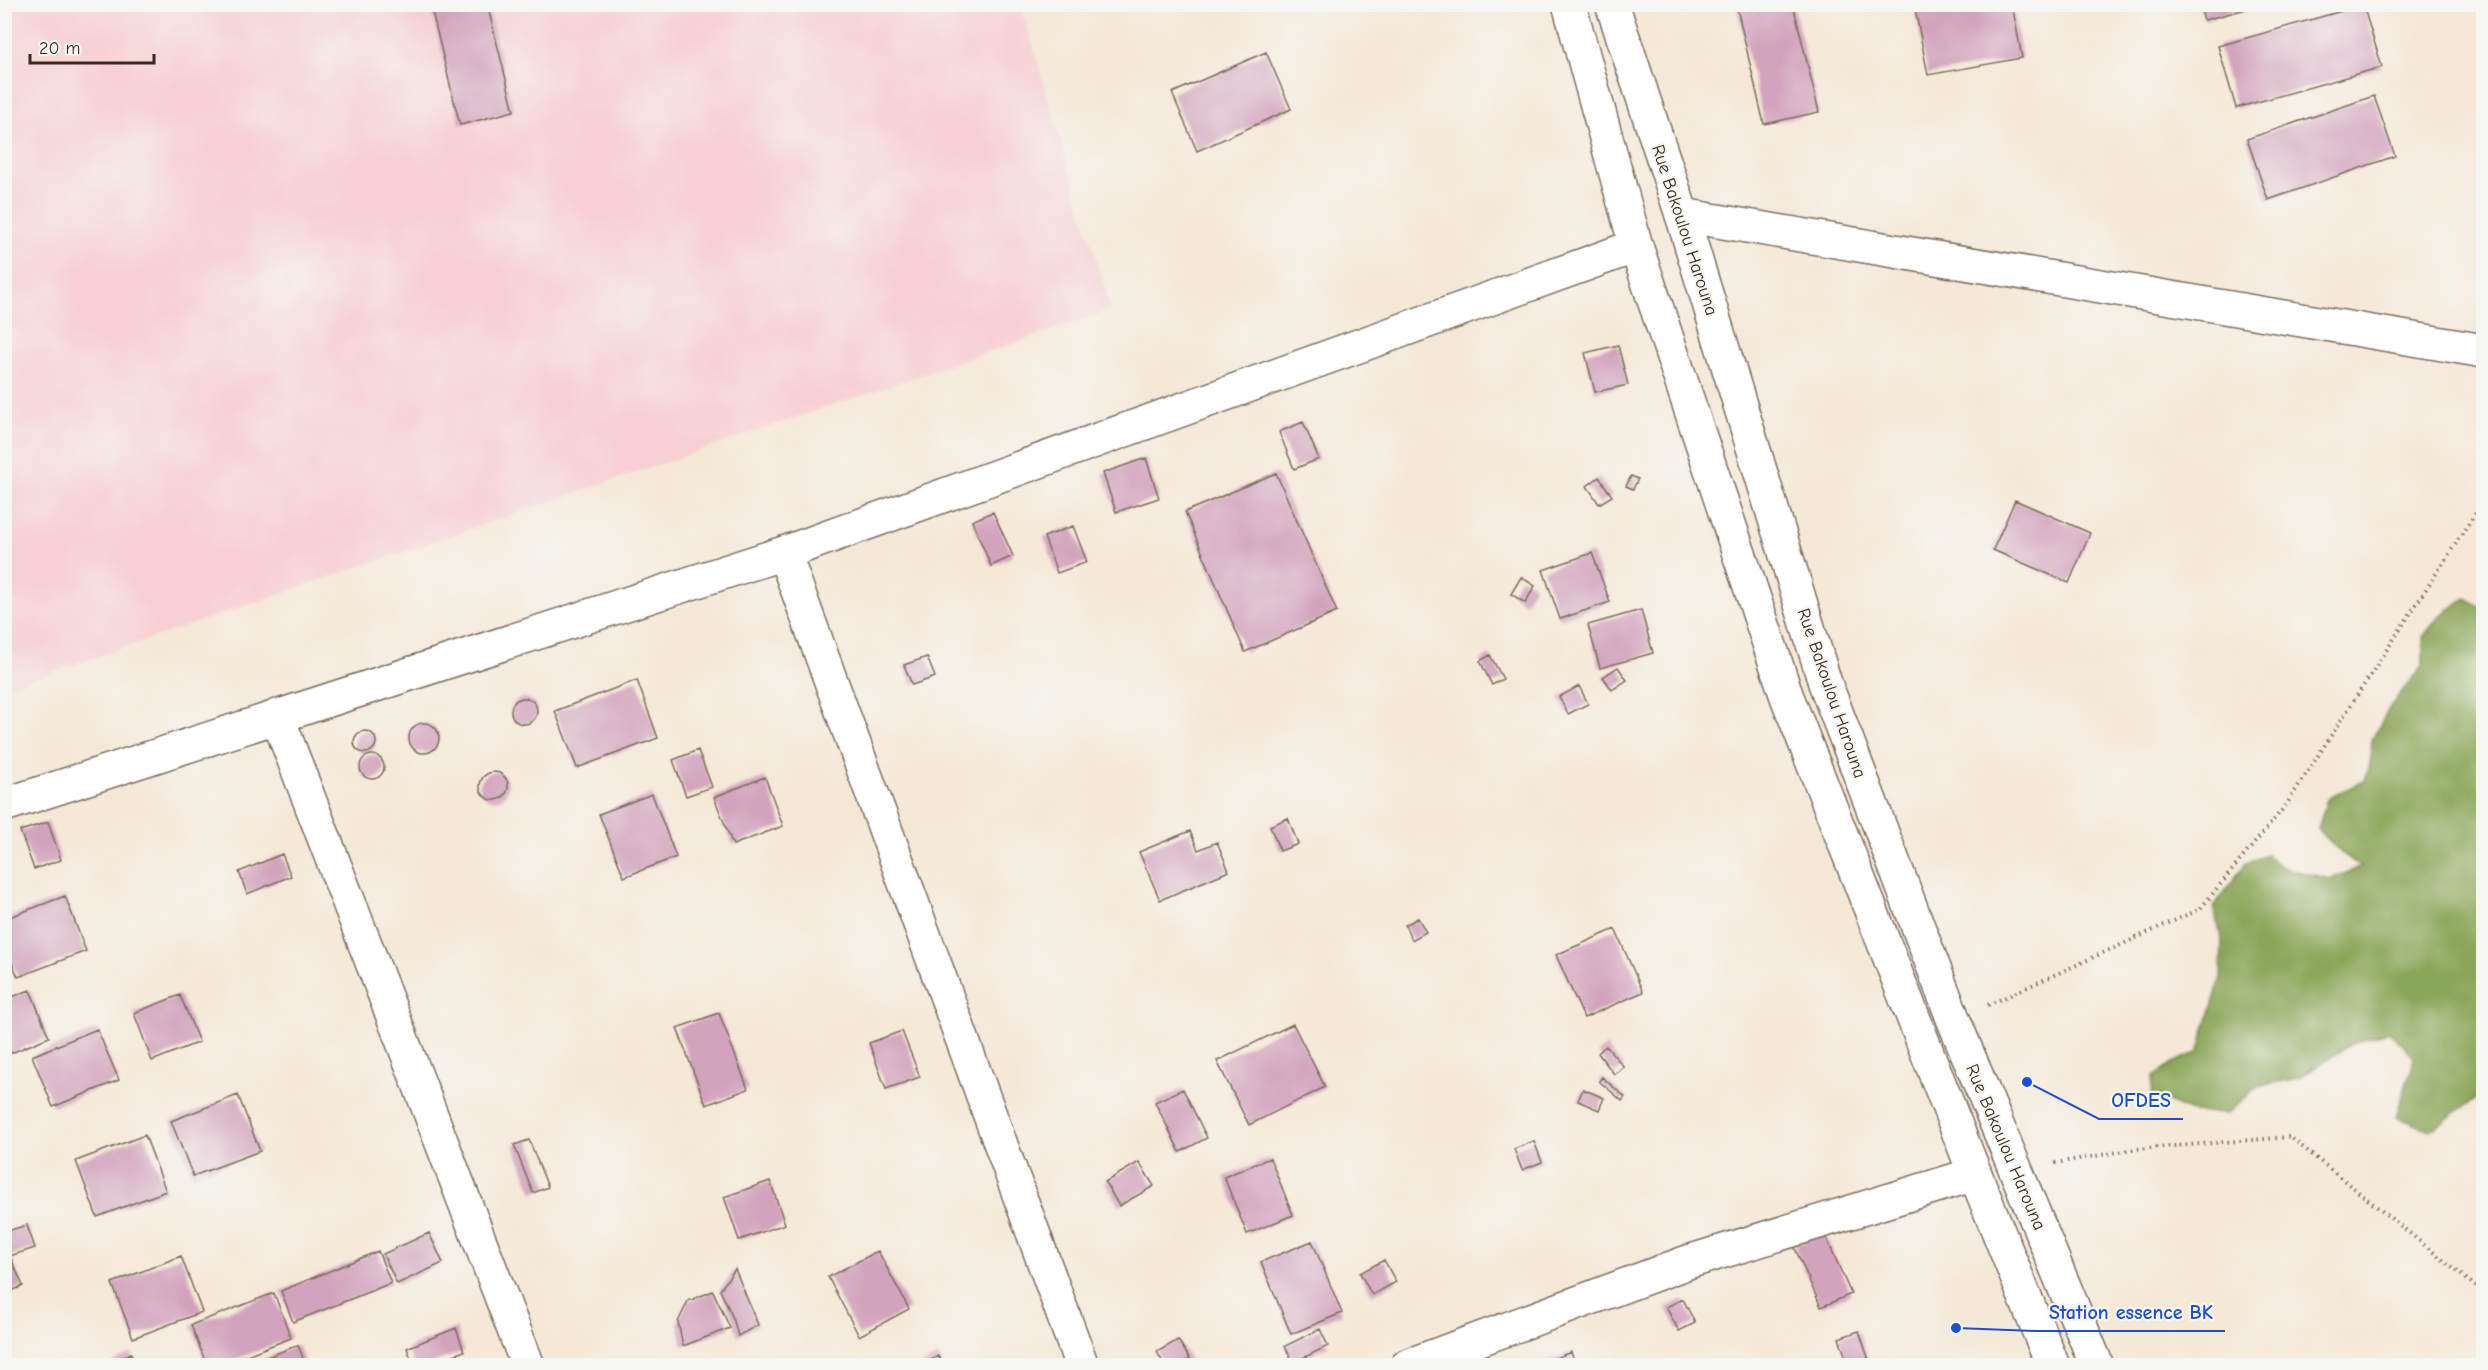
<svg xmlns="http://www.w3.org/2000/svg" width="2488" height="1370" font-family="'Comic Neue',sans-serif">
  <style>
    .built { fill: #f7cfd4 }
    .forest { fill: #8aa659; stroke: #62683c; stroke-width: 1.5 }
    .building { fill: #d2a3bc }
    .lines { fill: none; stroke-linecap: round; stroke-linejoin: round }
    .minor-casing { stroke: #7c6c5f; stroke-width: 36 }
    .tertiary-casing { stroke: #7c6c5f; stroke-width: 36 }
    .trunk-casing { stroke: #7c6c5f; stroke-width: 36 }
    .path { stroke: #7c6c5f; stroke-width: 4; stroke-dasharray: 1.5 4.5; stroke-linecap: butt }
    .minor { stroke: #fff; stroke-width: 33 }
    .tertiary { stroke: #fff; stroke-width: 33 }
    .trunk { stroke: #fff; stroke-width: 33 }
    .labels { text-anchor: middle; stroke-width: 4.5; stroke-linejoin: round; paint-order: stroke }
    .street-label { font-size: 18px; fill: #3b2a1e; stroke: #f6f6f2 }
    .leader { fill: none; stroke: #1d4ed8; stroke-width: 2 }
    .callout-dot { fill: #1d4ed8; stroke: #f6f6f2; stroke-width: 2 }
    .callout-label { font-size: 20px; text-anchor: middle; font-weight: bold; fill: #1d4ed8; stroke: #f6f6f2; stroke-width: 4.5; stroke-linejoin: round; paint-order: stroke }
  </style>
  <rect width="100%" height="100%" fill="#f6f6f2"/>
  <filter id="ink" filterUnits="userSpaceOnUse"><feTurbulence type="fractalNoise" baseFrequency=".0167" numOctaves="2"/><feDisplacementMap in="SourceGraphic" scale="12" xChannelSelector="R" yChannelSelector="G"/><feConvolveMatrix kernelMatrix="1 2 1 2 8 2 1 2 1" color-interpolation-filters="sRGB"/></filter>
  <filter id="wash" filterUnits="userSpaceOnUse"><feTurbulence type="fractalNoise" baseFrequency=".008" numOctaves="4" result="noise"/><feDisplacementMap in="SourceGraphic" scale="24" xChannelSelector="R" yChannelSelector="G"/><feGaussianBlur stdDeviation="1.35" result="paint"/><feColorMatrix in="noise" values="0 0 0 0 0 0 0 0 0 0 0 0 0 0 0 0 0 1.4 0 .05"/><feComposite in="paint" operator="in"/></filter>
  <g filter="url(#wash)">
    <rect width="100%" height="100%" fill="#f5e8d7"/>
    <path class="built" d="M4,5H1021L1111,310L5,688Z"/>
    <path class="forest" d="M2466,598L2484,609L2483,1096L2472,1101L2431,1130L2396,1117L2415,1058L2389,1031L2349,1045L2299,1078L2258,1086L2227,1114L2192,1112L2151,1095L2153,1077L2179,1060L2198,1053L2221,977L2222,938L2213,907L2246,863L2266,855L2284,868L2331,879L2361,867L2340,852L2318,829L2327,799L2365,780L2370,765L2372,739L2390,707L2423,665V637L2439,616Z"/>
    <g id="blocks">
      <path class="building" d="M430,4H487L514,111L460,125Z
        M1736,4H1793L1819,112L1764,124Z
        M1914,4H2012L2022,58L1928,75Z
        M2199,4H2262V5L2204,20Z
        M2363,5L2382,67L2236,108L2218,46Z
        M1266,52L1291,109L1197,151L1172,93Z
        M2374,96L2395,156L2268,200L2247,139Z
        M1618,345L1628,385L1595,392L1585,353Z
        M1303,422L1319,459L1294,469L1279,432Z
        M1146,458L1159,498L1116,512L1103,473Z
        M1276,473L1337,612L1245,652L1185,512Z
        M1631,476L1638,479L1633,489L1626,486Z
        M1599,477L1612,496L1599,504L1587,486Z
        M2015,500L2090,533L2069,583L1993,550Z
        M993,512L1013,556L991,566L972,521Z
        M1073,526L1087,562L1057,573L1044,537Z
        M1592,553L1610,602L1560,619L1543,570Z
        M1521,577L1535,586L1525,603L1511,594Z
        M1641,610L1653,653L1600,668L1588,625Z
        M1490,655L1503,679L1492,685L1480,661Z
        M927,657L935,677L912,685L904,665Z
        M1618,667L1627,680L1612,690L1603,677Z
        M637,680L658,738L577,768L555,711Z
        M1579,686L1588,704L1568,714L1559,697Z
        M511 711a13 13 0 1 1 26 0a13 13 0 1 1-26 0Z
        M409 738a15 15 0 1 1 30 0a15 15 0 1 1-30 0Z
        M354 742a11 11 0 1 1 22 0a11 11 0 1 1-22 0Z
        M698,750L712,787L686,796L673,760Z
        M360 767a12 12 0 1 1 24 0a12 12 0 1 1-24 0Z
        M480 786a14 14 0 1 1 28 0a14 14 0 1 1-28 0Z
        M765,777L783,826L733,845L714,797Z
        M652,794L676,857L624,877L599,814Z
        M1288,818L1298,844L1280,851L1270,826Z
        M48,822L61,860L34,869L20,831Z
        M1190,831L1198,850L1217,842L1229,871L1160,900L1139,852Z
        M282,854L291,876L247,894L239,872Z
        M65,896L86,951L18,977L4,943V919Z
        M1418,918L1426,932L1412,940L1405,925Z
        M1615,929L1643,992L1584,1018L1556,955Z
        M30,990L49,1037L4,1056V1000Z
        M180,995L199,1042L152,1061L134,1013Z
        M719,1013L748,1089L706,1105L677,1028Z
        M1293,1024L1325,1087L1249,1125L1217,1061Z
        M97,1029L119,1080L53,1107L32,1056Z
        M902,1031L920,1077L886,1089L869,1043Z
        M1606,1046L1624,1067L1614,1074L1598,1053Z
        M1602,1077L1625,1097L1622,1101L1599,1081Z
        M1183,1089L1207,1138L1180,1152L1155,1102Z
        M1583,1089L1604,1098L1599,1110L1578,1101Z
        M238,1095L260,1151L193,1176L171,1121Z
        M145,1135L166,1191L97,1217L76,1161Z
        M529,1140L548,1187L533,1193L514,1145Z
        M1534,1141L1542,1162L1522,1170L1514,1149Z
        M1270,1158L1293,1215L1247,1234L1224,1177Z
        M1139,1162L1154,1186L1119,1206L1105,1182Z
        M770,1181L785,1224L739,1240L724,1197Z
        M27,1225L35,1248L10,1256L23,1286L4,1294V1259L10,1256L4,1240V1232Z
        M1824,1232L1851,1294L1821,1307L1794,1246Z
        M429,1233L443,1263L397,1284L383,1254Z
        M1312,1241L1342,1313L1291,1334L1261,1262Z
        M378,1251L391,1283L293,1322L281,1291Z
        M878,1251L909,1309L859,1336L828,1277Z
        M181,1256L202,1312L133,1338L112,1283Z
        M1384,1260L1396,1282L1372,1295L1360,1273Z
        M735,1269L758,1325L738,1336L733,1318L720,1290Z
        M713,1291L730,1328L683,1346L678,1322L688,1301Z
        M274,1293L291,1338L218,1366H207L191,1325Z
        M1683,1299L1695,1323L1679,1331L1666,1307Z
        M456,1328L464,1351L426,1366H414L407,1348Z
        M1320,1329L1328,1346L1293,1363L1285,1346Z
        M1859,1331L1871,1366H1849L1839,1338Z
        M1178,1340L1190,1359L1178,1366H1165L1157,1352Z
        M298,1345L306,1366H257L255,1362Z
        M1571,1352L1576,1366H1540V1364Z
        M131,1353L137,1366H105Z
        M938,1356L943,1366H920Z"/>
    </g>
  </g>
  <g filter="url(#ink)">
    <use href="#blocks" fill-opacity="0" stroke="#7c6c5f" stroke-width="1.5"/>
    <g class="lines">
      <g class="minor-casing">
        <path id="minor" d="M784,553L1082,1366
          M277,716L528,1366
          M4,805L784,553L1636,246
          M1407,1366L1688,1262L1975,1174"/>
      </g>
      <g class="tertiary-casing">
        <path id="tertiary" d="M1682,215L2484,351"/>
      </g>
      <g class="trunk-casing">
        <path id="trunk" d="M1569,4L1636,246L1787,697L1975,1174L2053,1366
          M1612,4L1682,215L1825,683L1954,1021L2097,1366"/>
      </g>
      <path class="path" d="M1988,1005L2200,909L2286,805L2484,500
        M2055,1163L2136,1149L2290,1137L2484,1293"/>
      <use href="#minor" class="minor"/>
      <use href="#tertiary" class="tertiary"/>
      <use href="#trunk" class="trunk"/>
    </g>
  </g>
  <g class="labels">
    <g class="street-label">
      <text transform="translate(1685 230) rotate(72)" y="6">Rue Bakoulou Harouna</text>
      <text transform="translate(1832 693) rotate(71)" y="6">Rue Bakoulou Harouna</text>
      <text transform="translate(2006 1147) rotate(67)" y="6">Rue Bakoulou Harouna</text>
    </g>
  </g>
  <path class="leader" d="M2027 1082L2099 1119H2183M1956 1328L2036 1331H2225"/>
  <g class="callout-dot">
    <circle cx="2027" cy="1082" r="6"/>
    <circle cx="1956" cy="1328" r="6"/>
  </g>
  <g class="callout-label">
    <text x="2141" y="1107">OFDES</text>
    <text x="2131" y="1319">Station essence BK</text>
  </g>
  <rect width="2488" height="1370" fill="none" stroke="#f6f6f2" stroke-width="24"/>
  <path d="M30 54v9h124v-9" fill="none" stroke="#3b2a1e" stroke-width="3"/>
  <text x="39" y="54" font-size="18" fill="#3b2a1e" stroke="#f6f6f2" stroke-width="4.5" paint-order="stroke">20 m</text>
</svg>
